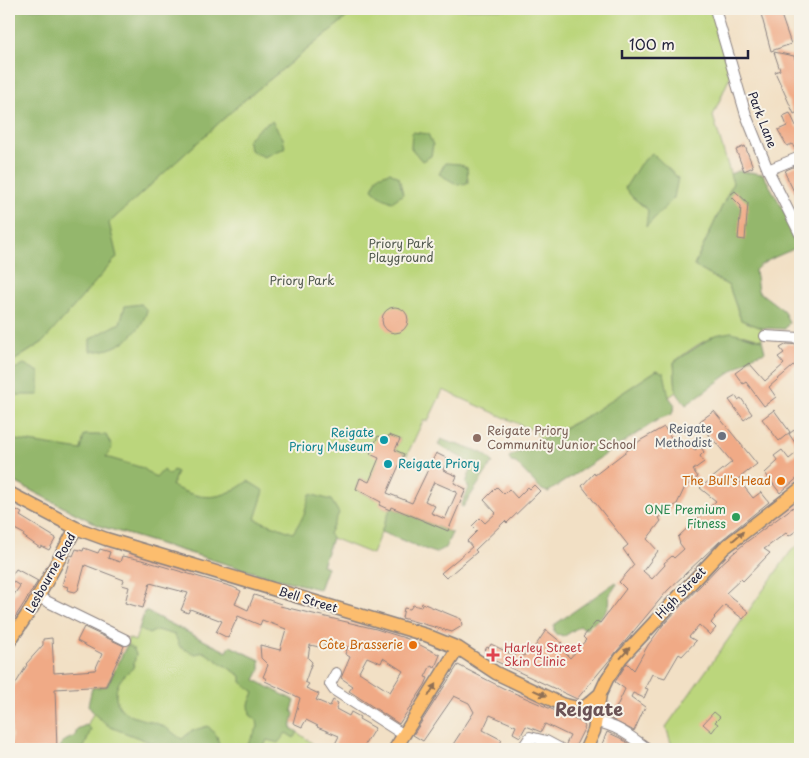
<svg xmlns="http://www.w3.org/2000/svg" width="809" height="758" font-family="'Playpen Sans',sans-serif">
  <style>
    .green { fill: #bbd67c; stroke: #6e7c5c }
    .forest { fill: #94b76c; stroke: #5b6c54 }
    .building { fill: #f0aa86; fill-rule: evenodd }
    .lines { fill: none; stroke-linecap: round; stroke-linejoin: round }
    .minor-casing { stroke: #8a8180; stroke-width: 12 }
    .major-casing { stroke: #8a8180; stroke-width: 15 }
    .minor { stroke: #fff; stroke-width: 10 }
    .major { stroke: #fcbd6e; stroke-width: 12 }
    .oneway { fill: #8f7054 }
    .worship-dot { fill: #6b7280; stroke: #f7f3e8; stroke-width: 2 }
    .education-dot { fill: #8d6e63; stroke: #f7f3e8; stroke-width: 2 }
    .culture-dot { fill: #0f9aa8; stroke: #f7f3e8; stroke-width: 2 }
    .food-dot { fill: #e8710a; stroke: #f7f3e8; stroke-width: 2 }
    .leisure-dot { fill: #2e9e5b; stroke: #f7f3e8; stroke-width: 2 }
    .health-dot { fill: #e0444e; stroke: #f7f3e8; stroke-width: 2 }
    .labels { text-anchor: middle; stroke-width: 4; stroke-linejoin: round; paint-order: stroke }
    .street-label { font-size: 12px; fill: #22223b; stroke: #f7f3e8 }
    .park-label { font-size: 12px; fill: #50584e; stroke: #f7f3e8 }
    .worship-label { font-size: 12px; fill: #5b616d; stroke: #f7f3e8; text-anchor: end }
    .education-label { font-size: 12px; fill: #785e54; stroke: #f7f3e8; text-anchor: start }
    .culture-label { font-size: 12px; fill: #0d838f; stroke: #f7f3e8; text-anchor: end }
    .food-label { font-size: 12px; fill: #c56008; stroke: #f7f3e8; text-anchor: end }
    .leisure-label { font-size: 12px; fill: #27864d; stroke: #f7f3e8; text-anchor: end }
    .health-label { font-size: 12px; fill: #be3a42; stroke: #f7f3e8; text-anchor: start }
    .district-label { font-size: 18px; font-weight: bold; fill: #6a5255; stroke: #f7f3e8 }
  </style>
  <rect width="100%" height="100%" fill="#f7f3e8"/>
  <filter id="ink" filterUnits="userSpaceOnUse"><feTurbulence type="fractalNoise" baseFrequency=".02" numOctaves="2"/><feDisplacementMap in="SourceGraphic" scale="10" xChannelSelector="R" yChannelSelector="G"/><feConvolveMatrix kernelMatrix="1 2 1 2 8 2 1 2 1" color-interpolation-filters="sRGB"/></filter>
  <filter id="wash" filterUnits="userSpaceOnUse"><feTurbulence type="fractalNoise" baseFrequency=".0096" numOctaves="4" result="noise"/><feDisplacementMap in="SourceGraphic" scale="20" xChannelSelector="R" yChannelSelector="G"/><feGaussianBlur stdDeviation="1.12" result="paint"/><feColorMatrix in="noise" values="0 0 0 0 0 0 0 0 0 0 0 0 0 0 0 0 0 1.4 0 .05"/><feComposite in="paint" operator="in"/></filter>
  <g filter="url(#wash)">
    <rect width="100%" height="100%" fill="#f2e0c5"/>
    <path class="green" d="M357,9H712L730,76L713,116L733,183L694,266L729,286L741,320L762,328V340C723,325 704,339 674,362L676,392L669,397L657,370L589,415L540,440L534,427L530,429L443,390L428,421H423L407,455L395,450L400,439L389,435L369,482L360,478L356,489L375,499L376,496L382,499L380,505L390,510L372,554L332,538L322,565L327,567L319,589L266,576L100,526L9,479V364L43,342L108,223L242,102Z
      M800,544V749H673L666,727L791,551Z
      M145,611L227,652L230,646L260,660L253,679L286,724L320,749H67L77,746L127,645L128,638L135,641Z"/>
    <path class="forest" d="M9,9H357L242,102L109,223L117,257L43,342L9,364Z
      M272,121L283,138L285,148L264,157L250,150L247,140L262,126Z
      M412,132L428,134L433,145L431,156L422,161L411,148Z
      M652,153L678,178L674,198L646,227L648,210L632,197L625,188L640,164Z
      M445,163L460,164L467,168L468,183L458,185L439,174Z
      M738,171L763,174L788,218L800,246C786,253 764,260 755,270L758,291L783,310L789,322L785,329L762,328L741,320L729,286L694,266L733,183L730,174Z
      M390,172L399,177L403,194L392,202L381,197L372,189L378,176Z
      M141,304L147,310C141,335 115,353 90,351V339L120,323L125,306Z
      M731,332L762,340L765,352L753,356L686,405L676,392L674,362L715,335Z
      M24,364L39,372V395H9V372Z
      M657,370L664,373L669,397L675,405L672,414L659,419L548,492L542,490L516,463L511,462L509,457L589,415Z
      M84,435H106L112,447L106,457L143,468L156,478L163,470L169,475L173,470L177,472L172,486C202,501 221,501 248,481L264,491L255,519L293,533L304,515L310,494L331,500L339,513L329,534L332,538L322,565L327,567L319,589L266,576L100,526L9,479V439L81,450Z
      M441,439C458,447 481,447 493,462L463,507L461,506L469,488L466,483L472,467L464,459L438,445Z
      M391,507L452,533L445,548L435,553L381,532Z
      M616,582L617,584L609,596C613,611 596,620 586,629L580,626L563,637L554,633V625Z
      M145,611L227,652L230,646L260,660V670L255,680L295,701L292,710L294,714L291,728L298,732L294,738L286,733L278,743L267,740L263,749H245L258,727L257,720L250,715L249,704L254,692L241,682V676L204,652L195,654L180,647L175,635L157,630L149,634L139,629Z
      M127,645L133,648L136,654L133,668C124,675 117,681 116,693C115,721 150,717 166,728C172,731 176,736 182,739L191,731L208,726L217,736L220,749H172L157,745L110,727L94,714L88,705L92,688L107,686Z
      M86,725L91,729L84,748L60,749L62,742L75,736L77,729Z"/>
    <g id="blocks">
      <path class="building" d="M766,9H779L791,44L771,51L760,10Z
        M774,52L794,56L800,72V111L794,114L775,72L780,70Z
        M790,113L797,128L800,126V150L796,151L792,144L787,146L778,130L787,126L783,116Z
        M745,146L753,167L744,171L736,150Z
        M800,164V204L785,173L786,170Z
        M735,191L748,203L745,240L738,239L741,206L730,195Z
        M382 320a13 13 0 1 1 26 0a13 13 0 1 1-26 0Z
        M787,344L800,345V360L769,387L776,397L764,406L746,382L743,384L735,373L749,363L765,381L784,364L778,357L784,353L780,348Z
        M736,396L738,400L741,398L752,414L744,420L729,400Z
        M774,410L790,432L779,441L762,419Z
        M714,411L757,464L738,479L753,498L761,492L769,502L719,542L668,590L577,699L489,658L490,656L484,652L487,647L489,648L491,644L515,656L517,652L524,656L526,652L530,654L546,630L562,643L559,647L570,658L586,640L583,637L595,623L597,621L600,623L626,589L619,582L634,565L623,549L628,545L582,486L594,473L595,475L641,440L664,427L679,449L690,444L695,450L700,446L704,452L700,456L704,462L693,470L698,477L685,487L677,504L659,518L661,521L647,539L658,551L643,571L652,579L665,565L664,563L672,556L674,558L684,549L680,544L678,537L716,501L700,488L732,462L700,424V421Z
        M794,430L800,438V476L780,493L765,473L778,461L774,456L782,450L789,459L800,450L789,434Z
        M389,435L400,439L395,450L404,454L387,493L412,503L436,453L448,459L443,470L457,476L454,483L466,489L448,531L391,507L390,510L379,505L381,502L356,489L360,478L369,482L379,458L370,454L378,436L387,440ZM434,482L457,492L445,519L431,513L435,506L425,501Z
        M534,485L540,491L507,523L505,521L475,550L477,552L446,578L441,573L472,547L467,541L477,531L472,526L480,518L485,523L496,513L484,500L497,487L504,494L509,489L517,498L528,487L530,489Z
        M800,502V528L789,536L786,533L767,547L764,549L770,553L743,581L741,579L726,593L749,612L743,619L725,605L714,617L715,618L711,623L716,628L710,635L699,625L689,637L696,641L682,656L679,654L665,678L652,674L645,688L648,689L644,698L633,693L631,697L645,707L634,731L611,719L625,689L615,682L627,663L634,670L648,645L663,625L719,566L745,543Z
        M9,506L22,513L20,516L56,538L49,550L41,546L40,548L23,536L24,534L9,526Z
        M84,548L98,553L100,549L110,552L108,558L120,562L122,556L142,560L233,587L241,591L235,604L248,610L254,595L281,604L280,606L376,629L408,639L440,655L435,667L431,665L425,677L428,678L425,685L399,724L349,691L353,686L341,678L350,657L345,654L348,647L325,641L324,648L310,645L308,658L312,662L305,682L309,684L306,688L319,694L316,700L330,706L333,700L338,703L336,709L349,716L351,712L360,717L359,719L375,728L362,749H347L335,744L339,736L317,727L318,726L306,720L302,727L293,723L300,698L265,681L267,679L263,677L268,665L261,658L260,645L280,650L286,629L262,620L260,625L238,616L228,638L216,632L222,621L190,609L188,613L181,610L188,593L150,583L143,608L125,603L129,587L122,585L124,580L85,565L78,590L75,592L67,590L68,587L62,585L71,555L73,556L76,549L83,551ZM367,657L381,663L383,658L403,671L390,692L359,672Z
        M16,569L38,581L9,627V598L11,599L20,586L9,579Z
        M422,603L461,619L462,626L452,632L402,618L404,608L410,609L413,605L421,607Z
        M84,627L124,646L106,686L55,689L57,749H9L12,740L10,693L27,665L26,664L43,645V639L52,638L54,673L95,670L102,654L77,641Z
        M458,665L503,688L583,723L585,727L574,749H568L566,744L570,736L545,724L541,732L526,726L520,737L513,733L516,726L490,715L483,730L502,740L497,749H450L474,712L469,703L454,696L423,741L413,735Z
        M714,712L720,717L715,722L718,724L712,732L703,724Z
        M607,732L620,738L637,749H600Z"/>
    </g>
  </g>
  <g filter="url(#ink)">
    <use href="#blocks" fill-opacity="0" stroke="#8a8180" stroke-width="1"/>
    <g class="lines">
      <g class="minor-casing">
        <path id="minor" d="M715,9L746,115L768,170L800,234
          M768,170L800,157
          M765,336L800,338
          M38,597L126,640
          M336,673L330,684L334,690L404,735
          M596,722C617,725 631,737 648,749
          M522,749L530,737L546,741L561,749"/>
      </g>
      <g class="major-casing">
        <path id="major" d="M9,493L76,528L106,539L426,635L458,648L496,673L561,704L578,708L586,706L600,694
          M9,642L33,606L76,528
          M395,749L458,648
          M586,749L594,731L600,694L607,679L621,658L724,548L800,489"/>
      </g>
      <use href="#minor" class="minor"/>
      <use href="#major" class="major"/>
    </g>
    <defs><path id="oneway-solid" d="M-6-.8H1V-3.2L6.5 0L1 3.2V.8H-6Z" transform="scale(1.25)"/></defs>
    <g class="oneway">
      <use href="#oneway-solid" transform="translate(738 536) rotate(-41)"/>
      <use href="#oneway-solid" transform="translate(625 653) rotate(-49)"/>
      <use href="#oneway-solid" transform="translate(432 690) rotate(-59)"/>
      <use href="#oneway-solid" transform="translate(540 693) rotate(25)"/>
    </g>
  </g>
  <circle class="worship-dot" cx="722" cy="436" r="5"/>
  <circle class="education-dot" cx="477" cy="438" r="5"/>
  <g class="culture-dot">
    <circle cx="384" cy="440" r="5"/>
    <circle cx="388" cy="464" r="5"/>
  </g>
  <g class="food-dot">
    <circle cx="781" cy="481" r="5"/>
    <circle cx="413" cy="645" r="5"/>
  </g>
  <circle class="leisure-dot" cx="736" cy="517" r="5"/>
  <path class="health-dot" d="M490.5 647.5h5v5h5v5h-5v5h-5v-5h-5v-5h5z"/>
  <g class="labels">
    <g class="street-label">
      <text transform="translate(762 120) rotate(69)" y="4">Park Lane</text>
      <text transform="translate(51 573) rotate(-61)" y="4">Lesbourne Road</text>
      <text transform="translate(681 593) rotate(-46)" y="4">High Street</text>
      <text transform="translate(308 600) rotate(17)" y="4">Bell Street</text>
    </g>
    <g class="park-label">
      <text x="401" y="248">Priory Park<tspan x="401" dy="14">Playground</tspan></text>
      <text x="302" y="285">Priory Park</text>
    </g>
    <g class="worship-label">
      <text x="712" y="433">Reigate<tspan x="712" dy="14">Methodist</tspan></text>
    </g>
    <g class="education-label">
      <text x="487" y="435">Reigate Priory<tspan x="487" dy="14">Community Junior School</tspan></text>
    </g>
    <g class="culture-label">
      <text x="374" y="437">Reigate<tspan x="374" dy="14">Priory Museum</tspan></text>
      <text x="398" y="468" text-anchor="start">Reigate Priory</text>
    </g>
    <g class="food-label">
      <text x="771" y="485">The Bull's Head</text>
      <text x="403" y="649">Côte Brasserie</text>
    </g>
    <g class="leisure-label">
      <text x="726" y="514">ONE Premium<tspan x="726" dy="14">Fitness</tspan></text>
    </g>
    <g class="health-label">
      <text x="504" y="652">Harley Street<tspan x="504" dy="14">Skin Clinic</tspan></text>
    </g>
    <g class="district-label">
      <text x="589" y="716">Reigate</text>
    </g>
  </g>
  <rect width="809" height="758" fill="none" stroke="#f7f3e8" stroke-width="30"/>
  <path d="M622 50v8h126v-8" fill="none" stroke="#22223b" stroke-width="2.5"/>
  <text x="629" y="50" font-size="15" fill="#22223b" stroke="#f7f3e8" stroke-width="4" paint-order="stroke">100 m</text>
</svg>
